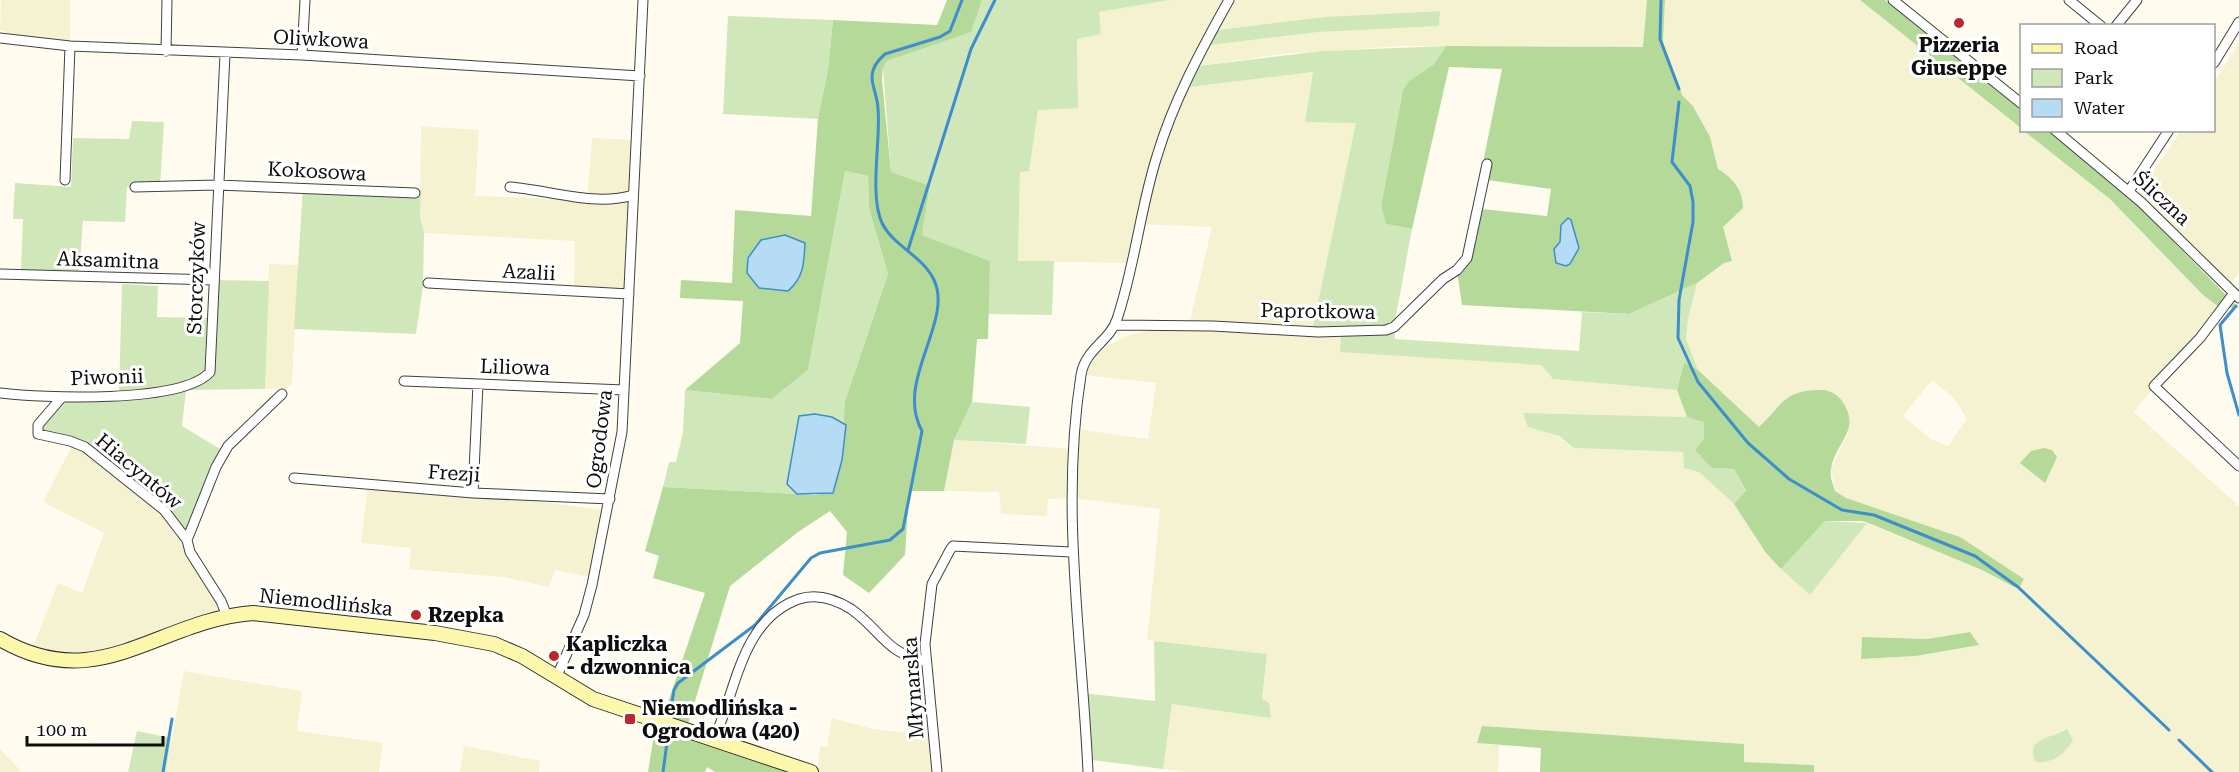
<svg xmlns="http://www.w3.org/2000/svg" width="2239" height="772" font-family="'Roboto Serif',serif">
  <style>
    .farmland { fill: #f4f2d0; fill-rule: evenodd }
    .green { fill: #d0e8b9 }
    .forest { fill: #b4d999 }
    .water { fill: #b5dbf5; stroke: #3d8ecb; stroke-width: 1.5 }
    .lines { fill: none; stroke-linecap: round; stroke-linejoin: round }
    .stream { stroke: #3d8ecb; stroke-width: 3 }
    .street-casing { stroke: #414141; stroke-width: 11 }
    .secondary-casing { stroke: #303030; stroke-width: 16 }
    .street { stroke: #fff; stroke-width: 9 }
    .secondary { stroke: #fdf7ac; stroke-width: 14 }
    .poi-dot { fill: #bb282b; stroke: #fff; stroke-width: 2 }
    .labels { text-anchor: middle; stroke-width: 6; stroke-linejoin: round; paint-order: stroke }
    .street-label { font-size: 20px; fill: #0e0e0e; stroke: #fff }
    .poi-label { font-size: 20px; font-weight: bold; fill: #0e0e0e; stroke: #fff; text-anchor: start }
  </style>
  <rect width="100%" height="100%" fill="#fffcef"/>
  <path class="farmland" d="M1,0H70V46L28,41L0,30Z
    M1170,0H1222L1181,85L1190,87L1313,72L1356,123L1340,351L1541,365L1553,379L1677,390L1687,417L1524,413L1574,448L1683,452L1699,472L1734,504L1766,553L1810,595L1867,523L1982,570L2013,587L2023,579L1960,537L1846,498L1835,491L1831,469L1849,431L1759,427L1698,370L1686,340L1688,320L1697,283L1724,263L1726,237L1723,227L1742,208L1727,175L1718,169L1713,147L1704,126L1693,106L1682,95L1663,42L1665,0H1860L2110,199L2203,295L2219,307L2134,412L2239,506V772H1814L1813,765L1744,762V744L1482,726L1477,743L1499,745L1498,772H1185L1163,769L1172,703L1266,717L1262,700L1267,654L1147,640L1160,509L1072,498L1048,499L1047,516L1001,514L999,492L944,491L954,440L1073,449L1076,429L1148,439L1156,383L1085,375L1095,356L1109,345L1129,335L1153,330L1188,329L1212,227L1135,224L1126,263L1018,261L1020,172L1029,170L1038,109L1078,107L1077,38L1099,12ZM1932,380L1954,398L1967,419L1948,446L1931,439L1903,416ZM1970,632L1978,645L1916,656L1861,659L1862,637L1927,639ZM2067,729L2051,761L2039,741Z
    M1236,0H1647L1644,47L1403,46L1282,54L1199,66L1210,45L1319,32L1439,26V11L1324,17L1217,30Z
    M2239,43V273L2231,283L2138,194L2181,131L2214,130V82Z
    M421,126L479,130L475,196L587,200L592,138L636,140L629,294L574,292L575,241L424,233L420,216Z
    M269,264L298,265L292,384L286,389H265Z
    M74,442L164,510L227,616L103,658L31,652L58,583L82,593L104,533L43,502Z
    M368,484L473,493L602,510L589,577L555,570L549,587L503,577L409,569L411,548L361,543Z
    M184,671L302,691L297,731L383,743L379,772H166Z
    M832,718L873,729L933,736L934,772H817L820,747H827Z
    M464,746L540,761L539,772H460Z
    M0,749L22,772H0Z"/>
  <path class="green" d="M982,0H1170L1099,12L1101,34L1077,39L1078,108L1038,110L1029,171L1020,172L1018,261H1054L1052,315L988,314L990,261L922,235L930,187L891,172L883,68L887,61L970,32Z
    M1440,11L1439,26L1319,32L1210,45L1217,30L1324,17Z
    M728,16L833,20L828,70L818,119L723,114Z
    M1446,46L1434,64L1409,81L1403,90L1381,206L1386,224L1412,229L1394,327L1395,339L1579,351L1582,312L1629,314L1697,283L1688,320L1686,339L1698,370L1684,362L1677,390L1553,379L1541,365L1340,352L1341,332L1312,331L1356,123L1305,122L1313,72L1190,87L1199,66L1322,51Z
    M132,121L164,122L160,187H127L125,222L83,221L79,274L21,271L23,219H13L15,183L71,187L73,138L129,139Z
    M845,171L868,176L869,208L888,274L845,401L846,425L831,417L815,414L794,454L787,484L797,494L663,487L669,462H676L683,432L685,390L772,399L808,370Z
    M303,186L421,190L420,216L424,233L423,286L416,334L294,329Z
    M214,280L269,281L265,389L186,390L182,426L225,452L187,540L164,510L85,447L38,434V425L62,397L119,395L122,284L158,286L157,317L213,318Z
    M972,402L1030,407L1026,444L954,440Z
    M1523,413L1687,417L1704,421V439L1712,468L1734,469L1746,492L1734,504L1699,472L1684,468L1683,452L1574,448L1559,436L1528,427Z
    M1825,521L1867,523L1810,595L1781,569Z
    M1154,641L1267,654L1262,699L1269,703L1271,718L1172,704L1163,769L1091,760L1082,693L1155,701Z
    M2067,729L2073,741C2064,754 2053,764 2036,762C2023,739 2052,738 2067,729Z
    M137,731L171,738L166,772H128Z"/>
  <path class="forest" d="M947,0H982L971,32L887,61L883,68L882,80L891,172L930,186L922,235L990,261L988,339H977L972,402L954,440L944,491H909L905,555L869,593L843,575L847,532L830,511L798,532L730,586L688,724L663,717L705,593L653,578L659,556L645,551L663,487L815,495L833,492L842,460L845,401L888,274L869,208L868,176L845,171L808,370L772,399L685,390L740,343L743,301L680,298L681,280L732,283L735,210L811,216L818,119L828,70L833,20L937,25Z
    M1647,0H1665L1663,42L1682,95L1693,106L1710,137L1718,169C1733,178 1743,190 1743,208L1723,227L1732,261L1724,263L1697,283L1629,314L1462,305L1457,270L1464,263L1478,215L1482,209L1547,216L1551,189L1487,180L1479,182L1502,69L1449,67L1412,229L1386,224L1381,206L1403,90L1409,81L1434,64L1446,46L1643,47Z
    M1860,0H1885L2004,94L2021,108V128Z
    M2024,131H2049L2119,187L2239,308L2219,307L2203,295L2110,199Z
    M1684,362L1698,370L1759,427C1785,402 1784,390 1823,390C1830,390 1838,395 1842,401C1862,430 1836,441 1831,469C1829,476 1833,484 1835,491L1846,498L1960,537L2024,579L2020,586L2014,587L1982,570L1871,524L1862,521H1825L1781,569L1766,553L1734,504L1746,491L1734,469L1712,468L1695,450L1704,439V422L1687,417L1677,390Z
    M2044,448L2052,450L2057,457L2045,483L2020,463L2031,451Z
    M1970,632L1979,645L1916,656L1861,659L1862,637L1927,639Z
    M1482,726L1744,744V762L1814,765V772H1540L1541,748L1477,743Z
    M655,728L718,748L810,772H715L707,767L705,772H648Z"/>
  <path class="water" d="M1568,218L1571,220L1579,248L1570,264L1566,266L1556,263L1554,249L1560,242L1561,225Z
    M785,235L805,243C804,263 804,277 788,291L759,288L747,273L748,258L761,240Z
    M815,414L832,417L846,425L842,460L833,493L797,494L787,484L799,416Z"/>
  <g class="lines">
    <path class="stream" d="M1661,0L1660,39L1679,89
      M1679,102L1672,162L1690,186L1693,202V222L1679,300L1678,338L1698,382L1748,443L1789,479L1842,510L1874,515L1975,556L2018,587L2169,730
      M908,250L971,49L995,0
      M2236,306L2220,325L2227,373L2239,415
      M669,721L674,690L678,683L755,625L811,558L820,553L890,540L903,529L922,431C894,381 954,322 934,280C923,256 893,246 882,223C869,195 881,139 878,109C878,98 872,87 872,77C872,67 878,60 885,54L940,37L950,31L962,0
      M2179,740L2212,772
      M163,772L172,719
      M663,772L669,728"/>
    <g class="street-casing">
      <path id="street" d="M1893,0L2022,104
        M2069,0L2101,26
        M2116,26L2137,0
        M0,38L70,46L302,55L640,76
        M166,51L167,0
        M302,55L305,0
        M2214,63L2239,22
        M2055,130L2141,202L2239,298
        M65,180L70,46
        M135,187L217,185L415,193
        M510,187C549,190 595,207 633,195
        M2129,191L2169,130
        M0,274L214,280
        M428,283L629,294
        M2234,293L2200,338L2154,386L2239,466
        M1115,325L1213,326L1318,332L1386,330L1394,327L1443,279L1457,270L1467,258L1487,164
        M404,381L624,390
        M0,393C42,398 182,404 210,372L225,54
        M62,397L38,425V434L70,441L85,447L164,510L187,540L190,552L221,601L227,616
        M294,478L473,493L610,499
        M473,493L478,384
        M187,540L216,467L228,446L282,394
        M556,678L584,615L592,585L622,432L643,0
        M714,739C736,692 741,619 799,599C818,593 835,599 851,609C881,630 885,653 925,661
        M937,772L925,644L932,584L950,550L953,546L1071,552
        M1088,772C1082,638 1060,509 1081,375C1085,349 1110,341 1117,319C1135,266 1140,209 1157,156C1173,102 1201,50 1229,0"/>
    </g>
    <g class="secondary-casing">
      <path id="secondary" d="M0,639C99,697 158,620 253,613L435,633L494,644L522,656L593,699L811,772"/>
    </g>
    <use href="#street" class="street"/>
    <use href="#secondary" class="secondary"/>
  </g>
  <g class="poi-dot">
    <circle cx="1959" cy="23" r="6"/>
    <circle cx="416" cy="615" r="6"/>
    <circle cx="554" cy="656" r="6"/>
    <rect x="624" y="713" width="12" height="12" rx="3"/>
  </g>
  <g class="labels">
    <g class="street-label">
      <text transform="translate(321 39) rotate(3)" y="7">Oliwkowa</text>
      <text transform="translate(317 171) rotate(3)" y="7">Kokosowa</text>
      <text transform="translate(2162 198) rotate(43)" y="7">Śliczna</text>
      <text transform="translate(108 260) rotate(2)" y="7">Aksamitna</text>
      <text transform="translate(529 272) rotate(3)" y="7">Azalii</text>
      <text transform="translate(196 278) rotate(-88)" y="7">Storczyków</text>
      <text transform="translate(1318 311) rotate(1)" y="7">Paprotkowa</text>
      <text transform="translate(515 367) rotate(2)" y="7">Liliowa</text>
      <text transform="translate(107 377) rotate(-2)" y="7">Piwonii</text>
      <text transform="translate(599 439) rotate(-83)" y="7">Ogrodowa</text>
      <text transform="translate(139 471) rotate(40)" y="7">Hiacyntów</text>
      <text transform="translate(454 473) rotate(4)" y="7">Frezji</text>
      <text transform="translate(326 602) rotate(6)" y="7">Niemodlińska</text>
      <text transform="translate(913 688) rotate(-94)" y="7">Młynarska</text>
    </g>
    <g class="poi-label">
      <text x="1959" y="52" text-anchor="middle">Pizzeria<tspan x="1959" dy="23">Giuseppe</tspan></text>
      <text x="428" y="622">Rzepka</text>
      <text x="566" y="651">Kapliczka<tspan x="566" dy="23">- dzwonnica</tspan></text>
      <text x="642" y="715">Niemodlińska -<tspan x="642" dy="23">Ogrodowa (420)</tspan></text>
    </g>
  </g>
  <rect x="2020" y="24" width="195" height="108" fill="#ffffff" stroke="#9f9f9f" stroke-width="1.5"/>
  <rect x="2032" y="44" width="30" height="9" fill="#fdf7ac" stroke="#9f9f9f" stroke-width="1.5"/>
  <text x="2074" y="54" font-size="18" fill="#0e0e0e">Road</text>
  <rect x="2032" y="69" width="30" height="18" fill="#d0e8b9" stroke="#9f9f9f" stroke-width="1.5"/>
  <text x="2074" y="84" font-size="18" fill="#0e0e0e">Park</text>
  <rect x="2032" y="99" width="30" height="18" fill="#b5dbf5" stroke="#9f9f9f" stroke-width="1.5"/>
  <text x="2074" y="114" font-size="18" fill="#0e0e0e">Water</text>
  <path d="M27 736v9h136v-9" fill="none" stroke="#0e0e0e" stroke-width="3"/>
  <text x="36" y="736" font-size="18" fill="#0e0e0e" stroke="#ffffff" stroke-width="4.5" paint-order="stroke">100 m</text>
</svg>
